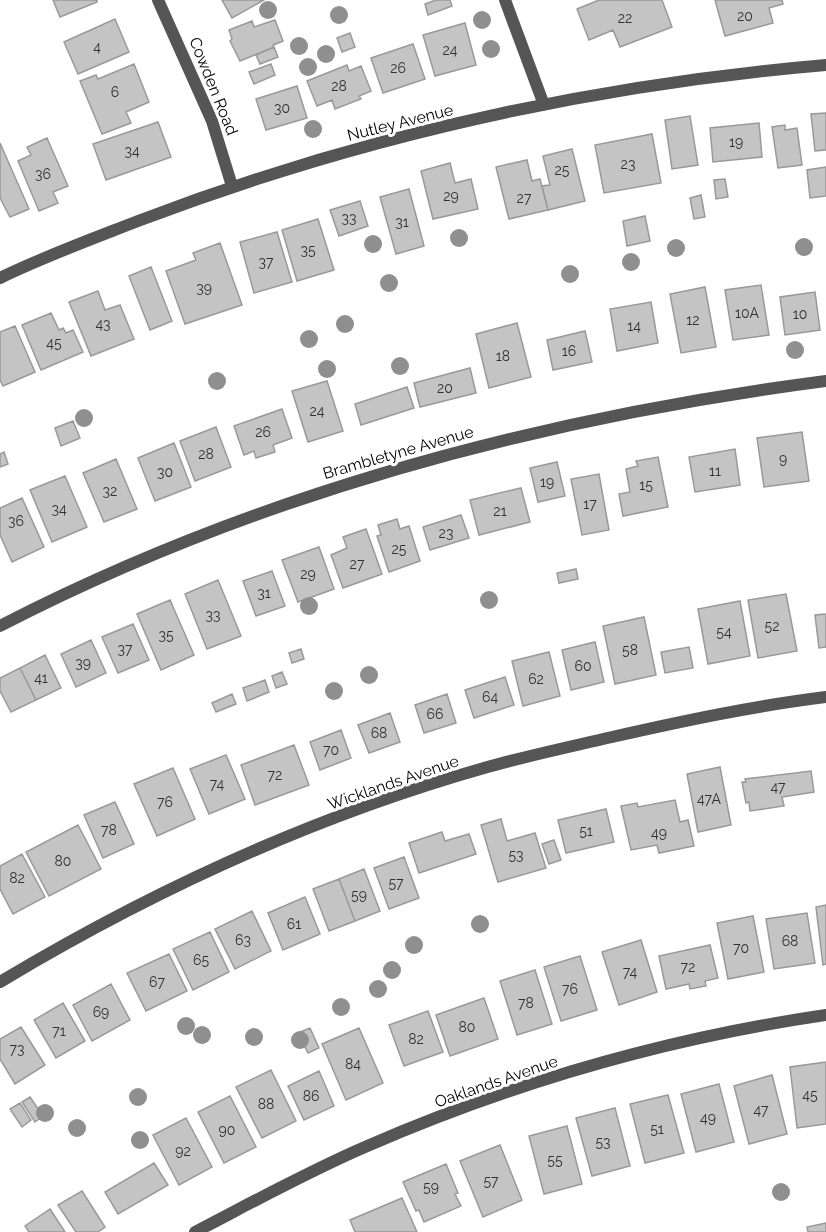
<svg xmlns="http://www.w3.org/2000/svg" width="826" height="1232" font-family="Raleway,sans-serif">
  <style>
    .building { fill: #c4c4c4; stroke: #999; stroke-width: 1.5 }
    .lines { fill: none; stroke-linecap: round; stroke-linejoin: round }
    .minor { stroke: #555; stroke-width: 12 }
    .tree { fill: #8f8f8f }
    .labels { text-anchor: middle; stroke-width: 6; stroke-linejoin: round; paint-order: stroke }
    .number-label { font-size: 14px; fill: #313131 }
    .street-label { font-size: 16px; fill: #000; stroke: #fff }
  </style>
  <rect width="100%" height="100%" fill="#fff"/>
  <path class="building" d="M53,0H97V2L60,17Z
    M222,0H264L232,18Z
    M436,0H450L452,6L428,15L425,4Z
    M599,0H662L672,27L620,47L613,30L589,40L577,9Z
    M715,0H782L783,4L769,8L773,23L725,36Z
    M115,19L129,52L78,74L64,42Z
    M275,20L283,41L273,45L274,47L240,61L230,41L232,39L229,30L252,21L254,27Z
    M465,23L476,65L435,76L423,35Z
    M350,33L355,47L342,52L337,38Z
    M413,44L425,79L383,93L371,58Z
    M274,47L278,57L260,64L256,55Z
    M134,64L149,102L126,112L131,123L102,134L80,81L96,75L98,79Z
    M271,64L275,75L254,84L249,72Z
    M347,65L349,71L361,66L371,91L359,96L361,99L335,109L332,100L317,106L307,81Z
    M297,86L307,118L266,130L256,99Z
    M826,113V150L815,151L811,114Z
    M690,116L698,165L672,169L665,120Z
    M158,122L171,157L106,180L93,144Z
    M759,123L762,157L713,162L710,128Z
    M785,125V130L797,128L802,165L778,168L772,127Z
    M652,134L661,183L604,193L595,145Z
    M47,138L68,186L53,192L58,203L39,211L18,161L31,155L27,147Z
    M0,143L29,209L10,217L0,198Z
    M572,149L585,201L548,210L542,186L550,185L543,156Z
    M527,160L532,181L540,179L548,210L509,219L496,167Z
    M450,163L455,183L471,179L478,209L433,219L421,171Z
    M826,167V196L810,198L807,170Z
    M725,179L728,197L716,199L714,180Z
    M409,189L424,246L396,254L380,197Z
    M701,195L705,217L694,219L690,198Z
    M360,201L368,226L339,236L330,210Z
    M645,216L650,241L627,246L623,221Z
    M318,219L334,270L297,281L282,230Z
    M277,232L292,282L254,293L240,242Z
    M220,243L242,305L185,324L166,271L196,260L193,253Z
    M151,267L172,321L150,330L129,276Z
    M761,285L769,335L733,340L725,290Z
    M705,287L716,347L681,353L670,294Z
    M98,291L105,310L120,305L134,339L91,356L69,302Z
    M815,292L820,330L785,335L780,297Z
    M651,302L658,343L617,351L610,309Z
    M51,313L59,330L63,328L66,333L73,330L83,352L41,370L22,325Z
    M517,323L531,377L489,388L476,334Z
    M15,326L35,372L3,386L0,380V332Z
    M585,331L592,362L553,370L547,340Z
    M470,368L476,393L420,407L414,383Z
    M327,381L343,431L308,442L292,391Z
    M407,387L414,408L361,425L355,404Z
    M282,409L292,438L273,445L275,452L256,458L254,451L244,455L234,426Z
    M73,421L80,438L61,446L55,428Z
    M216,427L231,467L195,481L180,441Z
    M802,432L809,481L764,487L757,438Z
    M174,443L191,487L155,501L138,458Z
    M735,449L740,485L695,492L689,457Z
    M4,452L8,464L0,467V454Z
    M658,457L668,507L623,516L619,494L630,492L626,469L638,466L636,461Z
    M116,459L137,509L104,522L83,473Z
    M557,462L565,496L538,502L530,468Z
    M599,474L609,530L582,535L571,479Z
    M65,476L87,527L52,542L30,490Z
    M521,488L530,522L479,535L470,500Z
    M22,498L44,547L12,562L0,535V508Z
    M461,515L469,538L430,550L423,527Z
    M397,519L400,529L409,526L420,561L389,572L377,536L381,535L378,525Z
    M366,529L382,574L343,588L331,555L347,548L343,537Z
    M319,547L334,589L298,602L282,560Z
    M576,569L578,579L559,583L557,573Z
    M272,571L285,606L256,616L243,581Z
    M218,580L241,636L207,649L185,594Z
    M786,594L797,651L758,658L748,600Z
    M170,600L194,655L161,670L137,614Z
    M740,601L750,656L708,664L698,609Z
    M826,614V647L819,648L815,615Z
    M644,617L656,675L615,684L603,626Z
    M133,624L149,660L118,673L102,637Z
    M91,640L106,673L76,687L61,654Z
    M595,642L604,682L571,690L562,650Z
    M689,647L693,668L665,673L661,652Z
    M301,649L304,659L292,663L289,653Z
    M549,652L560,696L523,706L512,661Z
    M45,655L61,688L36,700L20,668Z
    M20,668L36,700L11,712L0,691V678Z
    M282,672L287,684L276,688L272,676Z
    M505,677L514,705L474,718L465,690Z
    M265,680L269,692L247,701L243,688Z
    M232,694L236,704L216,712L212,703Z
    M447,694L456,723L424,733L415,705Z
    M390,713L400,742L369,753L358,725Z
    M341,730L351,758L320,770L310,742Z
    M294,745L309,785L255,805L241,765Z
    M226,755L245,799L209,814L190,769Z
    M720,767L731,825L698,832L687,774Z
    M173,768L195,819L157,836L134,784Z
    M811,771L814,792L782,797L784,806L750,811L749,802L746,803L742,782H746L745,779Z
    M675,800L680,822L688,820L694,846L659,853L657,845L631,850L621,806L637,803L638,807Z
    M115,802L134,844L103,858L84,815Z
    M606,809L614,842L566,853L558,820Z
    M501,819L507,841L535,833L546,868L498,882L481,825Z
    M78,825L101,869L49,896L26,852Z
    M442,832L445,841L469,834L476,854L419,873L409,843Z
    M554,840L561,860L549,864L542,844Z
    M22,854L45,897L13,914L0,889V866Z
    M404,857L419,898L389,909L374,868Z
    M364,869L380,911L355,921L339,879Z
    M339,879L355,921L329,931L313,889Z
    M305,897L320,934L283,950L268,913Z
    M826,905V964L823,965L816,907Z
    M252,911L271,951L235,969L215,929Z
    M807,913L815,963L774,969L766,919Z
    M753,916L764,972L728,979L717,923Z
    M210,932L229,972L193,990L173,949Z
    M641,940L657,992L619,1005L602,952Z
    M710,945L718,978L705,981L706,986L690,989L689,984L666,989L659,956Z
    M169,954L187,991L146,1011L127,973Z
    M580,956L597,1010L561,1021L544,967Z
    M535,970L552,1024L517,1035L500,981Z
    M111,984L130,1020L92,1041L73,1005Z
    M484,998L498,1039L450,1056L436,1015Z
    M63,1003L85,1041L56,1058L34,1020Z
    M428,1011L443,1052L404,1066L389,1025Z
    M21,1027L45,1065L15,1084L0,1059V1039Z
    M310,1028L319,1048L308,1053L298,1033Z
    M359,1028L383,1083L346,1100L322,1044Z
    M826,1062V1124L797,1128L790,1067Z
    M271,1070L296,1121L262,1138L236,1087Z
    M319,1071L334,1106L304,1120L288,1086Z
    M772,1075L787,1134L749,1144L734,1086Z
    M719,1084L734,1142L696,1152L681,1094Z
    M668,1095L684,1153L645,1163L630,1104Z
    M230,1096L256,1147L224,1163L198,1112Z
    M30,1097L43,1116L35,1122L22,1102Z
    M20,1103L31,1120L22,1127L10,1109Z
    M615,1108L630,1166L592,1176L576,1118Z
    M186,1118L212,1167L179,1185L153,1135Z
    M567,1126L582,1184L544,1194L529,1136Z
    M500,1145L522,1200L483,1217L460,1161Z
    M154,1163L168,1185L118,1214L105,1192Z
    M446,1164L458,1193L455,1194L461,1206L424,1222L419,1210L416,1211L403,1182Z
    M82,1191L105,1227L98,1232H76L58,1205Z
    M402,1198L417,1232H355L350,1220Z
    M50,1209L65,1232H29L25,1226Z
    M826,1223V1232H808L807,1227Z"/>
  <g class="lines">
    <path class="minor" d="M158,0L212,121L232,186
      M505,0L544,105
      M0,278C45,256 92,239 138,221C358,137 592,85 826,65
      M0,626C258,493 540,418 826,381
      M0,982C150,892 315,816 484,768C526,756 569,747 612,737C683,721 753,706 826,697
      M195,1232C251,1203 307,1172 365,1147C512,1083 668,1038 826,1015"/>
  </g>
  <g class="tree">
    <circle cx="268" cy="10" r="9"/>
    <circle cx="339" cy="15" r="9"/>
    <circle cx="482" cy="20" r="9"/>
    <circle cx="299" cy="46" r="9"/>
    <circle cx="491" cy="49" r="9"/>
    <circle cx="326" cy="54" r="9"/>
    <circle cx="308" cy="67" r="9"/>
    <circle cx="313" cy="129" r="9"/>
    <circle cx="459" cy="238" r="9"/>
    <circle cx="373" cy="244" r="9"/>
    <circle cx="804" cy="247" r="9"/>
    <circle cx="676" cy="248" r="9"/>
    <circle cx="631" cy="262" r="9"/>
    <circle cx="570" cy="274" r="9"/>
    <circle cx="389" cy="283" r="9"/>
    <circle cx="345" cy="324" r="9"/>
    <circle cx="309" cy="339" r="9"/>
    <circle cx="795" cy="350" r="9"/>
    <circle cx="400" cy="366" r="9"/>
    <circle cx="327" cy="369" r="9"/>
    <circle cx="217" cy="381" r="9"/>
    <circle cx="84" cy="418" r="9"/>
    <circle cx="489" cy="600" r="9"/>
    <circle cx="309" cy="606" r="9"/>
    <circle cx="369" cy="675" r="9"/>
    <circle cx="334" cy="691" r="9"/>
    <circle cx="480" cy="924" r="9"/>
    <circle cx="414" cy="945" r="9"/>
    <circle cx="392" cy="970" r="9"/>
    <circle cx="378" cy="989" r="9"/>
    <circle cx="341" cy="1007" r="9"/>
    <circle cx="186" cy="1026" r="9"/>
    <circle cx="202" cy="1035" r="9"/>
    <circle cx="254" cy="1037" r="9"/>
    <circle cx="300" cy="1040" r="9"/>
    <circle cx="138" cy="1097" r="9"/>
    <circle cx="45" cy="1113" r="9"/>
    <circle cx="77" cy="1128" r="9"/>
    <circle cx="140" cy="1140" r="9"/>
    <circle cx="781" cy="1192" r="9"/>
  </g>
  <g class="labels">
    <g class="number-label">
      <text x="745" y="21">20</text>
      <text x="625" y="23">22</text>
      <text x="97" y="52">4</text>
      <text x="450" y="55">24</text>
      <text x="398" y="73">26</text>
      <text x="339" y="91">28</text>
      <text x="115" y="97">6</text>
      <text x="282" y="113">30</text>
      <text x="736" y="147">19</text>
      <text x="132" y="156">34</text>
      <text x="628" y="169">23</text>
      <text x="562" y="175">25</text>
      <text x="43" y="179">36</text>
      <text x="451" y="201">29</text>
      <text x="524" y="203">27</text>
      <text x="349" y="223">33</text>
      <text x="402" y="227">31</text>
      <text x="308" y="255">35</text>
      <text x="266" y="267">37</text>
      <text x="204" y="293">39</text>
      <text x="747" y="318">10A</text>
      <text x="800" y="319">10</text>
      <text x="693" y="325">12</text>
      <text x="103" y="329">43</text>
      <text x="634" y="331">14</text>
      <text x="54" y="348">45</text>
      <text x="569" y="356">16</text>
      <text x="503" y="361">18</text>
      <text x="445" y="393">20</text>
      <text x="317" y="416">24</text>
      <text x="263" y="437">26</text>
      <text x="206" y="459">28</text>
      <text x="783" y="464">9</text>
      <text x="715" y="476">11</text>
      <text x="165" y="477">30</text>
      <text x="547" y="487">19</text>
      <text x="646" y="490">15</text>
      <text x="110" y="496">32</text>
      <text x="590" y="509">17</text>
      <text x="59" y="514">34</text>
      <text x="500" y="516">21</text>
      <text x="16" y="526">36</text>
      <text x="446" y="538">23</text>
      <text x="399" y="554">25</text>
      <text x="357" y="569">27</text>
      <text x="308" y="579">29</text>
      <text x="264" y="598">31</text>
      <text x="213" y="620">33</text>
      <text x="772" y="631">52</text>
      <text x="724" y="637">54</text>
      <text x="166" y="640">35</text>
      <text x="125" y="654">37</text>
      <text x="630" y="655">58</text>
      <text x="83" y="668">39</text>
      <text x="583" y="671">60</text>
      <text x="41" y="683">41</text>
      <text x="536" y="684">62</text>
      <text x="490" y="702">64</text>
      <text x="435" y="719">66</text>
      <text x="379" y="738">68</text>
      <text x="331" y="755">70</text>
      <text x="275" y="780">72</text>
      <text x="217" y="789">74</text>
      <text x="778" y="792">47</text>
      <text x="709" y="804">47A</text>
      <text x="165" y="807">76</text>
      <text x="109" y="835">78</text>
      <text x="586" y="836">51</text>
      <text x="659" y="838">49</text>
      <text x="516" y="860">53</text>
      <text x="63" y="866">80</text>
      <text x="17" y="883">82</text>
      <text x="396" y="888">57</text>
      <text x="359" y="900">59</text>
      <text x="294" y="929">61</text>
      <text x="243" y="945">63</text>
      <text x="790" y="946">68</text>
      <text x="741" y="953">70</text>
      <text x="201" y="965">65</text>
      <text x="688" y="972">72</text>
      <text x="630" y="977">74</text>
      <text x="157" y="987">67</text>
      <text x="570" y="994">76</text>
      <text x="526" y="1008">78</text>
      <text x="101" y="1017">69</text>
      <text x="467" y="1032">80</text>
      <text x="59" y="1036">71</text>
      <text x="416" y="1044">82</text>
      <text x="17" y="1054">73</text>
      <text x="353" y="1069">84</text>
      <text x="810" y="1100">45</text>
      <text x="311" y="1101">86</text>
      <text x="266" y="1109">88</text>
      <text x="761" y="1115">47</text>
      <text x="708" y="1123">49</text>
      <text x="657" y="1134">51</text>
      <text x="227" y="1135">90</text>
      <text x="603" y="1147">53</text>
      <text x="183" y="1156">92</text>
      <text x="555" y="1165">55</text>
      <text x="491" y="1186">57</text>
      <text x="431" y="1192">59</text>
    </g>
    <g class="street-label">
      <text transform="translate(214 86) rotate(68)" y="6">Cowden Road</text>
      <text transform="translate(400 122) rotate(-14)" y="6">Nutley Avenue</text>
      <text transform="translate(398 452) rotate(-16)" y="6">Brambletyne Avenue</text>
      <text transform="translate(393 782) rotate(-19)" y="6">Wicklands Avenue</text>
      <text transform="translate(496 1081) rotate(-19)" y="6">Oaklands Avenue</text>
    </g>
  </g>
</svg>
